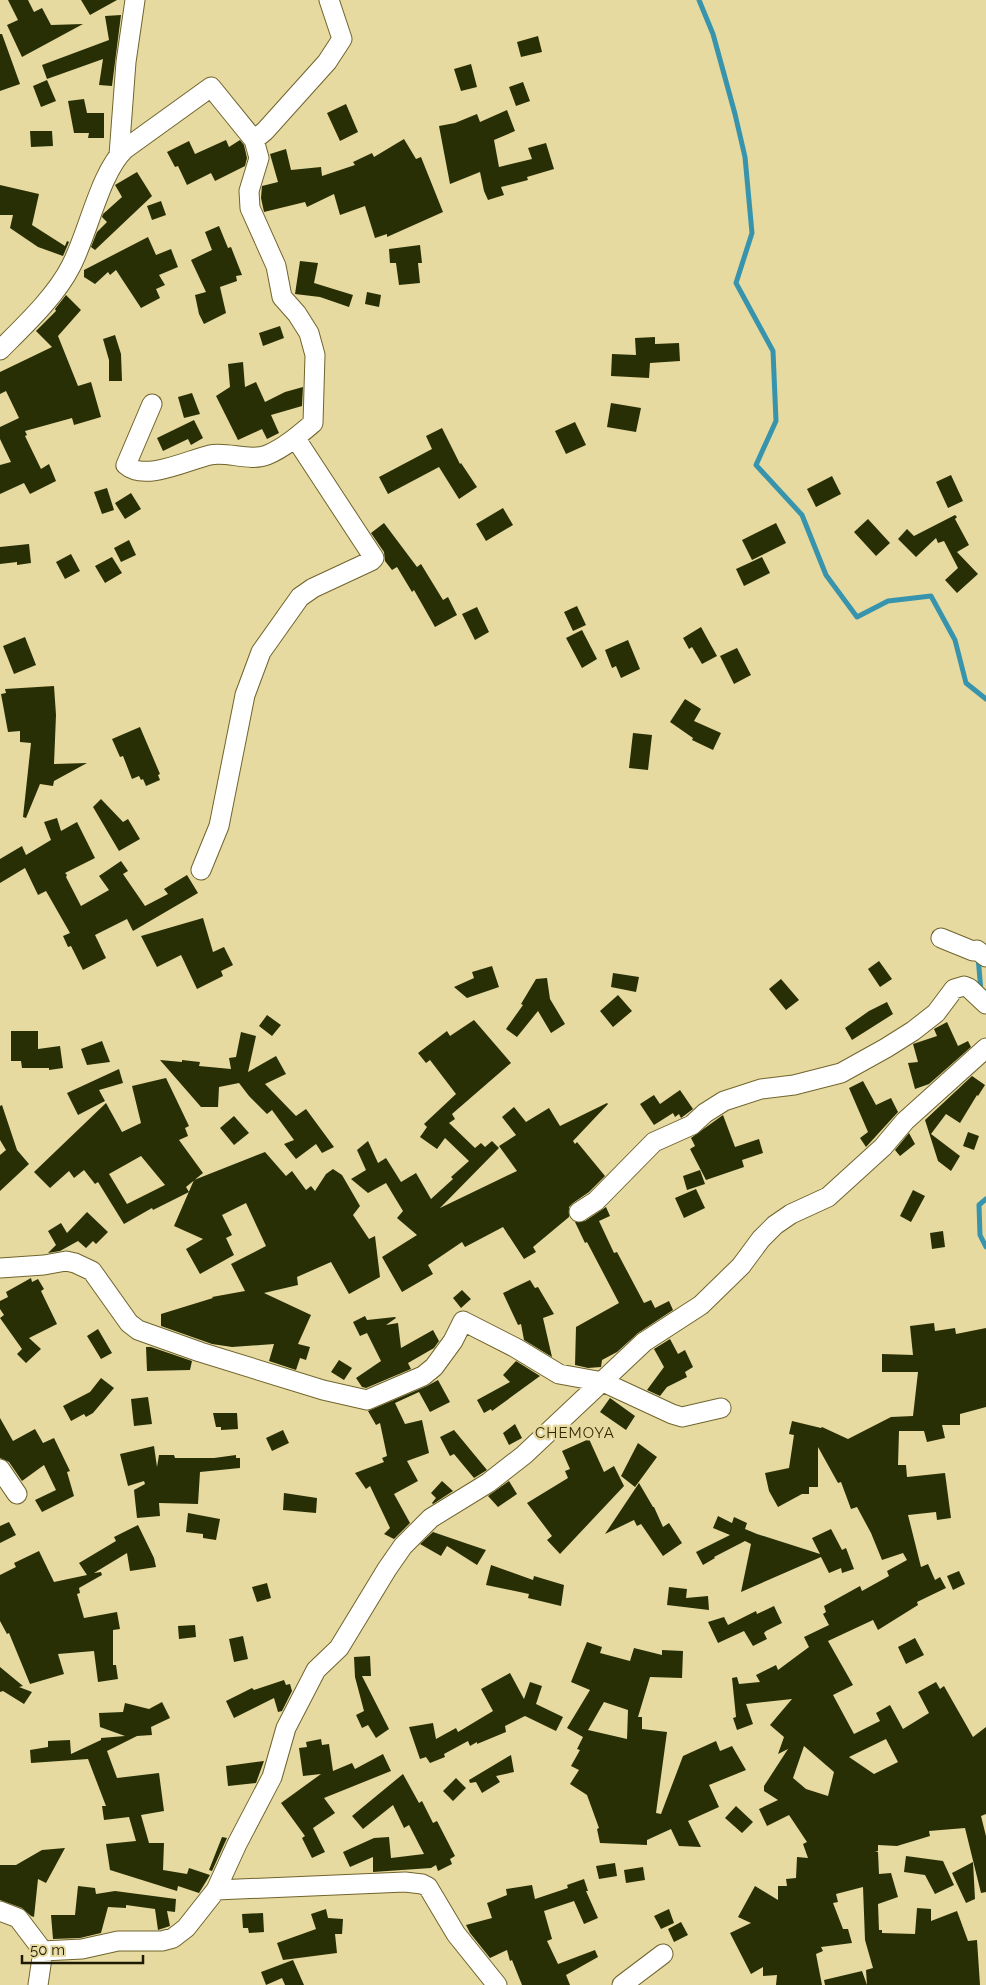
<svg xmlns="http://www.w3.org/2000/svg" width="986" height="1985" font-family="Raleway,sans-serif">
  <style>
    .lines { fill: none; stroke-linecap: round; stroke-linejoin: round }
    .stream { stroke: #3794ac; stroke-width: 5 }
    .building { fill: #292f05; fill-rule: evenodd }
    .street-casing { stroke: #70642d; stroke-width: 21 }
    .street { stroke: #fff; stroke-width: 19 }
    .labels { text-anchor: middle; stroke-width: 5; stroke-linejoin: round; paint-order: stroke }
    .quarter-label { font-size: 15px; letter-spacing: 1px; fill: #332a00; stroke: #e6daa0 }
  </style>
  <rect width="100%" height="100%" fill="#e6daa0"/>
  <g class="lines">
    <path class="stream" d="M699,0L713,34L735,114L745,157L752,233L736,283L773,351L776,421L756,465L802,515L826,575L857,617L888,601L931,596L955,640L966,683L986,699
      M978,957L981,991
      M986,1199L979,1205L980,1235L986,1247"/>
  </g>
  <path class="building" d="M8,0H28L34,12L42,8L51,25L83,24L22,57L7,25L18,20Z
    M81,0H117L90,15Z
    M121,15L112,86L99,85L103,59L47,79L42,65L109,40L105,16Z
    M0,34H2L20,84L0,91Z
    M538,36L542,52L521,57L517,42Z
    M471,64L477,87L461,91L454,69Z
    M47,80L56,101L41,107L33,86Z
    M523,82L530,101L516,106L509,87Z
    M84,99L87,113H104V138H88L89,133H74L68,101Z
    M346,104L358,132L340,141L327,113Z
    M507,110L515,131L494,140L499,167L532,159L528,148L546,143L554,169L527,177L528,180L501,187L504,195L488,200L484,191L480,172L450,184L439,126L455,123L477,114L480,122Z
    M30,131H52L53,146L31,147Z
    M404,139L416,159L421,157L443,212L387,237V234L375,238L365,206L340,215L334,194L307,207L305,202L264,212L261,198L262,186L278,182L270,154L286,149L291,170L321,167L322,176L355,165L353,162L372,153L374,157Z
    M226,140L229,147L240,140L244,145L247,158L245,166L215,181L211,173L187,185L178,166L175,167L167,152L189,141L195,154Z
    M137,172L152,196L95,250L91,247L97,232L107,222L102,217L103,214L122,197L115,185Z
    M0,185L39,194L32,225L65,246L67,241L69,242L63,256L38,247L10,228L13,215H0Z
    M161,201L166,215L152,220L147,206Z
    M219,226L228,248L231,247L242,275L236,276L237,281L220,287L226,313L204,324L199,314L195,295L206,292L191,260L212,250L205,232Z
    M148,237L156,255L171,249L178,267L159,275L165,285L156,289L160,298L141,308L116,270L110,275L108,272L95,284L84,277V270Z
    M420,245L422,263H418L420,283L399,285L396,263H390L389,249Z
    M300,261L318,263L314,283L353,295L349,307L320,297L295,294Z
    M367,292L381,295L379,307L365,304Z
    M66,295L81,310L58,336L78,386L91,382L101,417L74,425L72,418L25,431L27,435L25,436L41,469L49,464L56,481L30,494L24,483L0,494V465L11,462L0,439V427L19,418L6,391L0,394V372L52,347L36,331L56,311L55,309Z
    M280,326L284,338L263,346L259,333Z
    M115,335L121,354L122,381H109V360L103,339Z
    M655,337V344L679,343L680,361L650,363L649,378L611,376L612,354L636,355L635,338Z
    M243,362L245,387L256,382L265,402L285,392L303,387L302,406L271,415L279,433L267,439L262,429L238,440L216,396L230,387L228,364Z
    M192,393L200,414L184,418L178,397Z
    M611,403L641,408L636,432L607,427Z
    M194,420L203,438L191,445L188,439L163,451L157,438Z
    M575,422L586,445L566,454L555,431Z
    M442,428L460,464L461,463L477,487L459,499L439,467L388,494L379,477L432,449L426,436Z
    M951,475L963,501L948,508L936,482Z
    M832,476L841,494L816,507L807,489Z
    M107,488L114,510L102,514L94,492Z
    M131,493L141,509L125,519L115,503Z
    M503,508L513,525L486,541L476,524Z
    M955,515L957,517L955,519L969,545L957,552L978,574L957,593L945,580L958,568L944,541L938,543L936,538L916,557L898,539L907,529L914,536Z
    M868,519L890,543L876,556L854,532Z
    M384,523L417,567L421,564L443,600L448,597L457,615L435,627L414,590L412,592L397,567L392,570L385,561L384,552L371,533Z
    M776,523L786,543L752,560L742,540Z
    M129,540L136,555L121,562L114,548Z
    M29,544L31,563L17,565V562L0,564V547Z
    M71,554L80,571L65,579L56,562Z
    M112,557L122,573L105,583L95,566Z
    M762,557L770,573L744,586L736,569Z
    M577,606L586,625L573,631L564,612Z
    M477,607L489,632L475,640L462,614Z
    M701,627L717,656L702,664L692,647L689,649L683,638Z
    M582,630L597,659L582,668L566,638Z
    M25,637L36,665L14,674L3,646Z
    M628,640L640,669L621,678L616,666L612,668L605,650Z
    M737,648L751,675L734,684L720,656Z
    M54,686L56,715L54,764L87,763L54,781L53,786L40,784L26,818L23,817L31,743L20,742V731L8,732L1,694L6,693L5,689Z
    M685,699L701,709L694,721L721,733L713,750L692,740L693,738L670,722Z
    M140,727L160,774L158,775L160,780L146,786L143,779L141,780L139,776L132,779L123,756L120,757L112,739Z
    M633,733L652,735L648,770L629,768Z
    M101,799L123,822L128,819L140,839L119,851L93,807Z
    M57,818L61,831L77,822L95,858L65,873L67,875L66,877L81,906L109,890L99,876L121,861L128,871L123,874L145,906L168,894L164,889L187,875L198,893L133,931L127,919L95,935L106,958L83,970L71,946L68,947L63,936L70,933L46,891L38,895L25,868L0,883V859L22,846L26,855L51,840L44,822Z
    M203,918L213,952L224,947L233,965L221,971L223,976L197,989L181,955L157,967L141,936Z
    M879,961L892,979L880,987L868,969Z
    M492,966L499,987L467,998L454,987L474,978L472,972Z
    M613,973L639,977L636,992L611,987Z
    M547,978L550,999L565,1024L551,1033L538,1011L517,1037L506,1029L523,1005L521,1004L536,979Z
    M781,979L799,1000L786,1010L769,989Z
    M618,995L632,1011L613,1027L600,1011Z
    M887,1002L893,1014L852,1040L845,1028L869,1011Z
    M267,1015L281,1025L272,1036L259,1026Z
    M474,1020L511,1063L452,1114L455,1119L449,1123L475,1148L481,1143L485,1147L492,1141L499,1148L440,1208L517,1171L499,1146L516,1135L502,1117L514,1107L526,1122L549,1108L560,1126L607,1103L608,1104L573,1141L575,1144L577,1142L605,1176L589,1192L573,1203L569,1207V1217L533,1247L536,1252L524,1259L503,1227L465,1247L462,1242L428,1265L433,1274L402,1292L382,1257L417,1235L397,1218L403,1211L386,1183L368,1193L351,1179L366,1170L357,1150L368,1141L378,1163L386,1158L401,1182L416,1173L431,1199L453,1179L451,1177L469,1161L445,1138L437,1149L420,1137L427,1127L424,1124L456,1094L430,1060L426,1063L418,1053L447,1031L450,1036Z
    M947,1022L958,1046L968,1041L971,1047L929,1084L915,1089L908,1063L918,1062L913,1044L937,1036L934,1029Z
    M11,1031H38V1049L60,1046L63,1068L49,1070V1068H22L21,1061H11Z
    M241,1032L256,1036L248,1072L276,1056L286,1074L265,1084L296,1116L306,1109L334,1147L322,1153L316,1144L296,1159L284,1144L294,1140L272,1110L267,1114L249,1096L239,1083L219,1087L218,1107H201L160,1060L182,1062V1060L200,1062L199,1066L231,1069L229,1058L236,1057Z
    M102,1041L110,1062L87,1065L81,1049Z
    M119,1069L123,1083L99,1090L105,1101L78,1115L67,1093Z
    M972,1076L985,1085L978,1096L977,1095L960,1123L946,1114L931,1134L960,1156L951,1171L938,1161L925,1120Z
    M166,1078L189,1126L185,1128L188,1136L179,1140L203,1173L186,1187L189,1192L153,1210L152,1208L124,1224L98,1182L95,1184L84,1170L74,1178L69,1171L50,1188L34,1172L106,1103L122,1132L141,1123L132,1086ZM141,1156L165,1185L127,1204L109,1174Z
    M863,1081L876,1105L891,1098L898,1112L866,1147L860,1138L868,1132L849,1088Z
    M680,1090L693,1109L681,1118L679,1114L675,1117L673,1113L654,1125L640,1104L654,1095L660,1104Z
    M2,1105L17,1150L29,1164L0,1191V1155L6,1150L0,1140V1106Z
    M723,1115L735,1147L759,1139L763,1153L742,1160L744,1167L706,1180L690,1149L695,1146L691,1138Z
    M234,1116L249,1133L234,1145L220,1128Z
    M968,1132L979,1136L974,1150L963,1146Z
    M909,1133L915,1144L900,1156L895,1150Z
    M265,1152L286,1176L292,1171L306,1190L311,1186L315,1191L326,1174L333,1169L342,1175L360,1206L353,1215L369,1239L375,1236L380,1277L349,1294L331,1262L297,1277L298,1285L264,1293L311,1315L298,1344L310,1347L306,1360L300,1358L296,1370L269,1361L274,1344L232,1347L212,1344L161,1326V1314L213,1298L212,1297L245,1291L231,1264L266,1246L246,1203L222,1215L232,1235L226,1238L234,1255L200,1274L186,1249L203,1239L174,1226L194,1180Z
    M700,1170L705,1184L687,1190L683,1176Z
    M696,1189L705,1208L684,1218L675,1198Z
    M913,1190L925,1196L911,1222L900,1216Z
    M606,1207L610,1216L599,1221L614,1253L617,1252L644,1303L651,1300L655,1308L669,1301L673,1310L638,1333L617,1352L602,1360L601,1367L588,1368L575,1365L576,1327L619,1303L587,1242L585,1243L575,1222L585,1221Z
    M87,1212L108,1232L96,1244L93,1241L86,1248L78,1241L60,1251L48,1253L56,1245L48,1231L61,1223L67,1233Z
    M943,1231L945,1247L932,1249L930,1233Z
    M31,1278L32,1282L38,1279L44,1289L41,1291L57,1324L29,1338L41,1349L26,1363L17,1354L22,1349L0,1318L4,1315L0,1309V1301L8,1297L6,1292Z
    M530,1280L535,1288L538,1287L554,1314L543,1318L552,1357L524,1340L521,1324L518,1325L503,1293Z
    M462,1290L471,1299L461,1308L453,1298Z
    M365,1316L367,1320L395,1317L396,1318L386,1325L398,1323L401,1348L433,1330L439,1341L434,1348L408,1363L411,1369L366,1388L362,1387L356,1378L381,1361L367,1333L360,1336L353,1322Z
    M934,1323L935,1331L955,1328L956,1334L986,1328V1407L960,1414V1425H942L945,1438L927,1442L924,1431H899L898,1465H906L907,1477L945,1473L951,1518L937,1520L936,1512L908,1515L921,1567L928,1564L935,1580L940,1577L946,1588L917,1602L918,1605L878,1630L873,1620L828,1641L853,1685L833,1695L854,1734L880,1721L876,1713L890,1705L903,1729L929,1713L918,1692L936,1682L940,1689L944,1686L973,1737L986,1727V1814L981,1816L986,1836V1892L981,1893L965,1828L929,1831L930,1836L897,1846L878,1845V1851L875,1852H878L879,1874L891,1873L898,1897L878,1904L879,1930H882V1933L915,1934L917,1908L931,1909V1921L957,1911L968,1941L977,1940L980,1985H867L866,1970L873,1968L865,1940L863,1887L836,1894L838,1902L833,1903L843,1929H848L852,1943L821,1947L823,1951L816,1954L822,1985H776L777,1975L763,1976V1967L751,1974L730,1933L751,1923L738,1917L755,1886L778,1900V1886H787L786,1879L796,1878L797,1857L808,1858L803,1844L807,1842L789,1815L767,1826L759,1809L778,1800L764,1791V1786L788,1749L778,1754L784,1737L770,1725L792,1699L746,1704L753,1724L737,1730L733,1718L736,1717L732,1678L737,1677L739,1684L760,1682L756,1675L776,1665L778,1670L809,1647L804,1637L829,1625L823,1614L826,1612L824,1606L860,1586L862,1591L889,1576L887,1571L907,1560L903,1553L882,1560L871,1533L857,1507L851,1509L841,1482L838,1483L818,1447V1487H809V1494H802L778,1507L769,1491L765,1473L789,1468L794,1435L789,1434L792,1421L821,1428L822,1427L848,1439L891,1417L913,1416L918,1372H882V1354L913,1355L910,1326ZM886,1739L898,1762L874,1774L849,1757ZM804,1746L834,1772L828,1796L806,1789L793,1778Z
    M98,1329L112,1353L101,1359L87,1336Z
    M670,1339L678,1354L685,1350L693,1367L685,1372L687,1377L667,1387L660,1396L647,1390L664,1367L654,1349Z
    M146,1347H151L192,1361L190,1370L147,1371Z
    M339,1360L352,1368L344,1380L331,1372Z
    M516,1361L540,1376L492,1411L491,1409L484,1413L477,1400L510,1382L503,1375Z
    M101,1378L114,1388L93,1413L86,1417L84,1414L71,1421L63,1406L90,1392Z
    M438,1380L450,1402L430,1412L419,1392L395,1403L405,1424L422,1420L429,1453L407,1461L418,1481L394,1494L410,1523L394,1539L384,1534L390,1528L370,1486L366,1489L355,1473L384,1462L382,1458L387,1456L380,1423L376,1425L368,1411L427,1386Z
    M148,1397L152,1424L134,1426L131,1399Z
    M610,1398L635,1416L626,1430L600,1412Z
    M213,1413H237L238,1429L221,1430V1427H216Z
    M0,1418L13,1441L35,1429L43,1443L54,1438L70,1471L67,1472L74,1496L42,1512L35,1500L56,1490L44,1465L22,1481L9,1462L0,1458Z
    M515,1424L522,1438L509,1445L503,1433Z
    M283,1430L289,1443L272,1451L266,1438Z
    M454,1430L487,1470L474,1478L454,1454L450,1456L440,1437Z
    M589,1439L604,1472L614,1466L624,1486L560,1554L547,1540L552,1536L527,1503L568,1478L565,1471L570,1469L562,1451Z
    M638,1443L657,1457L635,1487L621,1476Z
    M154,1446L157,1467L159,1455H174L175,1458H214L236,1455V1458H240V1468L200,1472L198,1504L159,1503L160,1516L137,1518L134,1490L145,1484L144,1481L128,1486L120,1454Z
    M442,1481L453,1491L433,1504L432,1503L436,1498L431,1493Z
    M509,1481L517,1494L498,1507L488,1496Z
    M639,1483L653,1507H654L663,1527L669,1523L682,1543L663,1556L641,1524L637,1526L634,1520L605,1534Z
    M284,1493L317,1498L316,1513L283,1510Z
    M188,1513L220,1519L216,1540L203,1538V1534L186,1532Z
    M718,1516L732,1523L734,1517L747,1523L745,1529L757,1534L820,1554L812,1538L831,1529L842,1550L846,1548L854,1569L842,1573L841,1568L829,1573L821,1557L741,1592L751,1544L745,1541L714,1557L715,1558L703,1565L696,1552L730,1535L713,1528Z
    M9,1522L16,1535L0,1543V1526Z
    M138,1525L154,1558L156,1567L130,1571L127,1553L94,1573L101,1572L102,1575L79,1588L80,1593L77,1594L84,1618L117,1612L120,1629L113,1630V1665H116L118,1679L98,1682L94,1651L58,1654L64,1674L30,1684L9,1633L7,1634L0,1621V1575L16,1567L14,1563L39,1551L54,1582L87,1575L79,1563L116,1541L114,1537Z
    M433,1532L468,1544L486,1550L477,1565L447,1546L441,1556L420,1544Z
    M491,1565L533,1580L534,1576L564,1585L561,1606L528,1598L529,1594L486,1585Z
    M959,1571L965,1584L953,1590L947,1576Z
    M267,1583L271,1598L257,1602L252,1587Z
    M669,1587L687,1589L686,1598L708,1596L709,1610L667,1605Z
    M774,1606L782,1623L766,1631L764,1633L767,1639L753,1646L744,1631L718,1643L708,1622L724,1617L728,1625L756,1611L757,1614Z
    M195,1625L196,1637L179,1639L178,1626Z
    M243,1636L248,1659L234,1662L229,1639Z
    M915,1638L924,1655L906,1664L898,1647Z
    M587,1642L602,1647L600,1653L630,1661L634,1648L662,1655V1650L683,1651L682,1678L650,1677L638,1717H642V1729L667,1732L656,1813L661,1814L683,1756L716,1741L720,1751L732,1746L746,1770L709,1785L719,1807L688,1821L701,1847L679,1846L671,1829L647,1840V1845L600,1843L597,1829L599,1828L587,1795L570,1784L579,1770L571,1766L580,1750L577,1749L583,1737L567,1728L590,1690L571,1682ZM604,1702L628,1710L627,1739L588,1730Z
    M370,1656L371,1676H362L389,1729L376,1738L368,1725L362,1728L356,1715L364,1711L355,1677L354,1657Z
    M0,1667L23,1686L19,1687L32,1692L24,1704L3,1691L0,1692Z
    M510,1673L524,1699L530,1682L542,1686L536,1704L563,1717L556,1731L525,1716L505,1726L506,1732L477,1744V1742L470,1746L468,1741L444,1754L445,1757L430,1763L426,1757L420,1759L409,1727L433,1723L436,1739L456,1728L458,1732L493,1711L481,1689Z
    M284,1680L286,1685L290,1684L292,1691L282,1711L278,1712L274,1698L234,1718L226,1701L252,1688L254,1690Z
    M162,1702L170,1718L151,1727L152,1735L137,1736L107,1751L117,1778L159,1773L164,1811L141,1815L149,1843H164L163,1870L187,1874L189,1868L210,1875L199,1893L178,1886L177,1891L110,1870L106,1844L136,1841L129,1817L104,1820L102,1806H106L88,1759L31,1763L30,1750L48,1747V1741L70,1740L71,1754L101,1740V1738L125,1736L100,1727L99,1713L123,1712L125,1703L149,1709Z
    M321,1739L322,1745L329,1744L333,1771L352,1763L355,1769L383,1754L391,1771L324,1798L335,1813L313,1828L325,1852L312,1858L302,1838L305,1836L281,1803L321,1774L303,1776L299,1748L307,1747L306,1742Z
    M511,1755L514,1772L496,1776L500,1782L482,1793L476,1782L470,1783L469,1780Z
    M264,1761L256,1783L228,1786L226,1766Z
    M403,1774L419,1803L422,1801L433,1823L437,1821L455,1856L450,1859L452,1864L438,1871L436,1865L431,1868L373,1872V1857L350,1867L343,1852L374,1838L389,1837L391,1858L424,1854L409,1825L404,1828L393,1805L363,1829L352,1816Z
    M456,1778L466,1788L453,1801L443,1791Z
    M736,1806L753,1822L742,1833L725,1818Z
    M222,1837L227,1838L212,1871L209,1870Z
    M65,1848L46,1883L38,1879L34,1917L31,1916L22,1908L0,1900V1865H16L42,1850Z
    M906,1856L943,1861L954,1885L935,1894L925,1875L904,1872Z
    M973,1862L975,1899L966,1903L952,1873Z
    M615,1863L617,1876L599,1879L596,1866Z
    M643,1867L645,1880L626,1883L624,1870Z
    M584,1879L588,1891H586L598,1918L584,1924L574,1901L544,1911L552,1939L547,1941L558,1964L595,1950L598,1957L566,1975L570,1985H522L512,1960L510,1961L507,1950L490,1958L470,1933L466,1925L492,1918L487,1903L507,1895L506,1889L532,1885L535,1899L568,1888L567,1885Z
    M78,1886L95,1888L96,1894L115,1891L176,1899L175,1912L167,1911L170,1926L158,1930L155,1909L126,1905V1908L108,1907L101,1933L80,1938L53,1939L51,1915H75Z
    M326,1909L328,1918L343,1919L342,1934H335L337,1953L283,1960L277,1943L316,1929L311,1914Z
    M669,1909L674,1923L661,1929L654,1916Z
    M263,1913L264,1932L249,1933L248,1928H243L242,1914Z
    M681,1922L688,1935L674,1942L668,1929Z
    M293,1960L304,1985H285L282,1978L266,1985L261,1972Z
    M862,1971L867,1985H825L824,1980Z"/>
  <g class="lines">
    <g class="street-casing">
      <path id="street" d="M119,155L126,62L135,0
        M0,350C24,326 56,296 71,266C88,234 100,172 125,149L211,87L254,140
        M152,404L126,465C145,482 188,460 210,455C227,451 250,462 267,455C284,448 299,435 313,423L315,355L309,333L297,314L282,297L276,266L250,208L249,191L259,158L254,140L265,131L327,62L342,39L329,0
        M201,870L219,826L245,695L261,652L300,597L313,588L371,561L374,558L296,439
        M941,938L973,951L977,950L986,957
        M579,1212L596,1201L654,1142L692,1125L705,1113L724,1101L761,1089L794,1085L841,1073L886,1048L913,1031L936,1013L954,989L964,986L969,988L986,1004
        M0,1268L44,1265L66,1261L75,1263L92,1271L129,1323L138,1330L200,1352L323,1390L367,1400L423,1376L434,1367L453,1341L463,1321L516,1348L559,1374L603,1382L672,1414L682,1417L721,1408
        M0,1469L17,1494
        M216,1890L405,1882L422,1884L428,1887L456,1934L497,1985
        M0,1911L18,1918L43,1951L38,1985
        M43,1951L82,1949L118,1941H162L173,1938L186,1928L216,1890L237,1844L272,1777L286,1728L316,1670L339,1648L387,1569L403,1546L431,1518L488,1483L524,1455L644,1342L701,1305L741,1266L761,1239L775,1225L791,1214L828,1197L883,1147L905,1121L986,1048
        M622,1985L663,1954"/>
    </g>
    <use href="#street" class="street"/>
  </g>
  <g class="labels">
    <g class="quarter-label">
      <text x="575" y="1438">CHEMOYA</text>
    </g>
  </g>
  <path d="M22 1955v8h121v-8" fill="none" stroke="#1d1903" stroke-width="2.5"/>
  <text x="30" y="1955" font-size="15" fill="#1d1903" stroke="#e6daa0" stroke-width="4" paint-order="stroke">50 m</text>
</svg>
